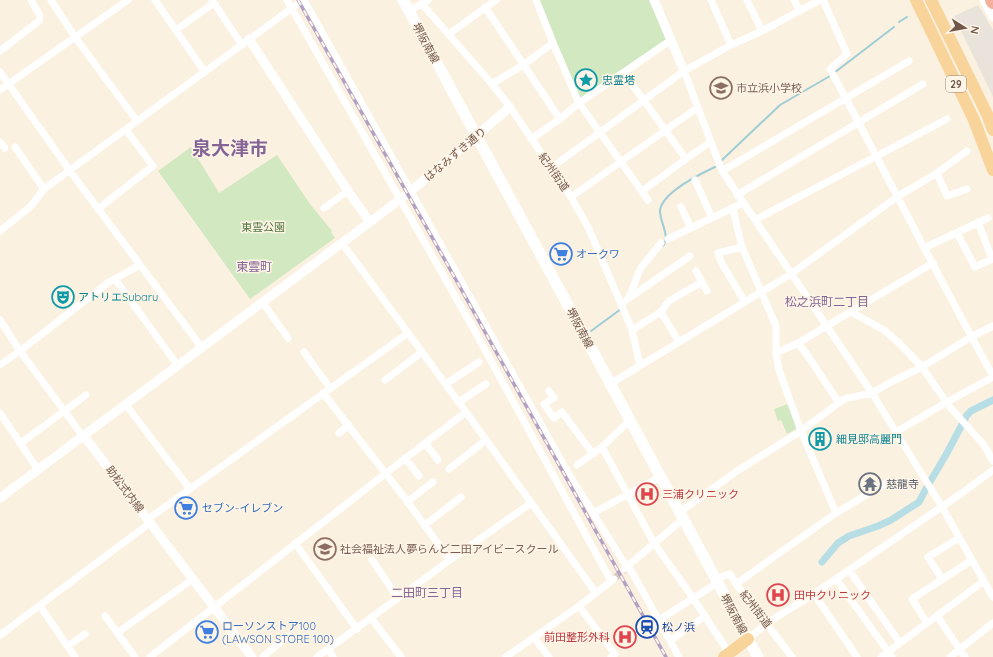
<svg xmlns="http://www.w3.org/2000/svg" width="993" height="657" font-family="Quicksand,'Noto Sans JP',sans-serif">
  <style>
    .industrial { fill: #eae3dc }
    .green { fill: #d1e8c1 }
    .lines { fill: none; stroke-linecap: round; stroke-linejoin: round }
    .stream { stroke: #9ecdd5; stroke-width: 2 }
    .canal { stroke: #b7dee4; stroke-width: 7 }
    .minor-tunnel { stroke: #d8cabb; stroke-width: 7; stroke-dasharray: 7 3.5; stroke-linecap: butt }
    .minor { stroke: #fff; stroke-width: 7 }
    .tertiary { stroke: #fff; stroke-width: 9 }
    .secondary { stroke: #fff; stroke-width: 11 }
    .primary { stroke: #f8d49b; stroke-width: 12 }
    .motorway { stroke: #f4b09a; stroke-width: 14 }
    .rail-casing { stroke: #b3a1c3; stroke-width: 3.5 }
    .rail { stroke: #fef5e7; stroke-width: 2; stroke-dasharray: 6; stroke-linecap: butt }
    .labels { text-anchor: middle; stroke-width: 3; stroke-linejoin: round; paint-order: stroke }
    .shield { fill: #fef5e7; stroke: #9b8678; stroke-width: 1 }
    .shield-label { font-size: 10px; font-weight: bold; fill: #715749 }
    .street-label { font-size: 11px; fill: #715749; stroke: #fef5e7 }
    .culture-label { font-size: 11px; fill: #0d838f; stroke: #fef5e7; text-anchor: start }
    .education-label { font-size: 11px; fill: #785e54; stroke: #fef5e7; text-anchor: start }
    .park-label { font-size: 11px; fill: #527742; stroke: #fef5e7 }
    .shop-label { font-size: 11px; fill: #366cbe; stroke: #fef5e7; text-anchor: start }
    .worship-label { font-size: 11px; fill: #5b616d; stroke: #fef5e7; text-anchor: start }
    .health-label { font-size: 11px; fill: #be3a42; stroke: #fef5e7; text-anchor: start }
    .transit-label { font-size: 11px; fill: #164399; stroke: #fef5e7; text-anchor: start }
    .neighbourhood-label { font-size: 12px; fill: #846595; stroke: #fef5e7 }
    .town-label { font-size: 19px; font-weight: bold; fill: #846595; stroke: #fef5e7 }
  </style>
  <rect width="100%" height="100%" fill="#fbf1e1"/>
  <path class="industrial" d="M978,5L993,30V97L954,16Z"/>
  <path class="green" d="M540,0H649L667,39L582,98H579Z
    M191,147L219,193L277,155L310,204L332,231L331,232L335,238L250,299L158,171Z
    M788,404L798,428L787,434L781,420L778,421L774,409Z"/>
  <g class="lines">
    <path class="stream" d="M899,22L907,17
      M834,73L894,27
      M722,160L780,105L830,76
      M663,246C671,236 659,221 660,210C663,192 700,174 715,167
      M591,331L621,309"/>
    <path class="canal" d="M822,562L838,543L849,536L878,526L891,520L919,502L927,487L947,453L967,415L971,411L993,400"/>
    <path class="minor-tunnel" d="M615,578L624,570"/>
    <path class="minor" d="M51,0L75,37L137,121
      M155,0L204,71
      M212,0L242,45
      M287,0L472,326L611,581
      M304,0L567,471L623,561L632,572L679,657
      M536,0L553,43L579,103L648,200
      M711,0L731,45
      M747,0L762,31
      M794,0L800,11
      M823,0L847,54L830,69C885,171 937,275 993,376
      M422,4L492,84L510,107L571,197L588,227L621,304L632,330L640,365
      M485,7L560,119
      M409,11L428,0
      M176,30L214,3
      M449,34L496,0
      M0,51L39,21L40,16L31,0
      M684,71L722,171L872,393L942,507L993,597
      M0,72L70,171L202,348
      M624,73L686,159L710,142
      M492,84L523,65L553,43
      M0,90L128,0
      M531,139L560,119L579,103L671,40
      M0,142L5,148
      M15,147L44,189
      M551,168L684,71L731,45L762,31L820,0
      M722,171L909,61
      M937,173L947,196L967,189
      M695,180L712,218
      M641,191L645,189L686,159
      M737,195L923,84
      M571,197L697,108
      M681,207L691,228
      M324,208L348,191
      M733,208L736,223L742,247L776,326V353L779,370L801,431L836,513
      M98,209L153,166L126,130
      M755,220L947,119
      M0,231L31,206L44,189L303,0
      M957,233L975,267L992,259L978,222
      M668,239L743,203
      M342,243L466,412L596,593
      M742,247L718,253L721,262L745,302
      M924,248L988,218
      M696,271L707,291
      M115,279L178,366
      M629,298L690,256
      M262,302L288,338
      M621,304L629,298L640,269L661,243
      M661,312L679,342
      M851,312L884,330L899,343L922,367L949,406L984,445L993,461
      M0,320L20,351L79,431L84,436
      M632,330L661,312L669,301L702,282
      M798,343L808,356L839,403
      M304,352L330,388
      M776,353L798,343L933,263
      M0,365L20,351L109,282L140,265
      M385,380L422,352
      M446,384L479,362
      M610,384L791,274L897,197L937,173L967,151
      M549,391L554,398L544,404L554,418L562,412L593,454
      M323,393L404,497L450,560
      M459,402L486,384
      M126,405L190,489
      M0,413L38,470
      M896,432L947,402L993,377
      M339,433L349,425
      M21,443L86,395
      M425,443L438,460
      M602,447L654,543L693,598L729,653
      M405,458L419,476
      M577,465L602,447L630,420
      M449,469L486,440
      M407,502L433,482
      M680,512L737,471L801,431L844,399L872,393L891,382L922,367L971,337L993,326
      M593,513L660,477
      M148,519L408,333
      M425,525L461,497
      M295,543L357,629
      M372,560L398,598
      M624,569L683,519
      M849,570L900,643
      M836,579L892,657
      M942,579L928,557L959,538
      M736,584L836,513L888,482
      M814,594L857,657
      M40,606L75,657
      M579,606L615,654L611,657
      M105,616L135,657
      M937,616L965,657
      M371,618L401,657
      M659,620L714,585L715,579L730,574L736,584L792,657
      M927,623L912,599L972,560
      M117,633L193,579
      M0,635L150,523
      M534,638L549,657
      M748,639L767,623L814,594L962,493L993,470
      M670,641L705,616
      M68,646L85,634
      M328,649L333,657
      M150,657L385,474L466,412
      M263,657L288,636
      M317,657L450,560L531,503
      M506,657L579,606L614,579
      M881,657L984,581
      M950,657L993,623"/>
    <path class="tertiary" d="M654,0L684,71
      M984,0L993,17
      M249,39L348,191L370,222
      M84,436L252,657
      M0,498L370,222L411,191L510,107"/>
    <path class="secondary" d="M403,0L758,657"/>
    <path class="primary" d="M916,0L974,120L993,170
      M931,0L987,114L993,130
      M724,657L748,639"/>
    <path class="motorway" d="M992,0L993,2"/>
    <g class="rail-casing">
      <path id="rail" d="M298,0L446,262L666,657"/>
    </g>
    <use href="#rail" class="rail"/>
  </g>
  <defs>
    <g id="sight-ring" transform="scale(1.15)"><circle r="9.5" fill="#fef5e7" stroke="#0f9aa8" stroke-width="1.5"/><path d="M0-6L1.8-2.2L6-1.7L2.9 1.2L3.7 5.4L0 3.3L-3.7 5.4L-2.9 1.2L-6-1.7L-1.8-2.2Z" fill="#0f9aa8"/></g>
    <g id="school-ring" transform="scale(1.15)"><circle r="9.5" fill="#fef5e7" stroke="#8d6e63" stroke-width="1.5"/><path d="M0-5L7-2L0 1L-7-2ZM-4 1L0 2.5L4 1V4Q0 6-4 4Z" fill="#8d6e63"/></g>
    <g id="supermarket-ring" transform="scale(1.15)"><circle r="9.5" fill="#fef5e7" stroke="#3f7fe0" stroke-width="1.5"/><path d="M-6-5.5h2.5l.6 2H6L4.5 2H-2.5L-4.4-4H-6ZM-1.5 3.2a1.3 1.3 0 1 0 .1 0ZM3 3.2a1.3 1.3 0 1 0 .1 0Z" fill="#3f7fe0"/></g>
    <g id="theatre-ring" transform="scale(1.15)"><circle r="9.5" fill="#fef5e7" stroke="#0f9aa8" stroke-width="1.5"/><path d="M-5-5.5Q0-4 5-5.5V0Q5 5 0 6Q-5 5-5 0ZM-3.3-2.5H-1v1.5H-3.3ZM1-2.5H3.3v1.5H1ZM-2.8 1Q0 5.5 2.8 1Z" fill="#0f9aa8"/></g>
    <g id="building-ring" transform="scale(1.15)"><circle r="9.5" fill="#fef5e7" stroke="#0f9aa8" stroke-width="1.5"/><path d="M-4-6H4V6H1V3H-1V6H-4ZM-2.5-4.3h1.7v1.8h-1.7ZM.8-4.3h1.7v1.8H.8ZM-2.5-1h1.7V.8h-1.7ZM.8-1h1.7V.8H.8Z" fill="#0f9aa8"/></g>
    <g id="temple-ring" transform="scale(1.15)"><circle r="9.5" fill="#fef5e7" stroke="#6b7280" stroke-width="1.5"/><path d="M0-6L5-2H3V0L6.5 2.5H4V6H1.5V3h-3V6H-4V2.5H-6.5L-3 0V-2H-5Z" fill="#6b7280"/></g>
    <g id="hospital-ring" transform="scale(1.15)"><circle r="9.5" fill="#fef5e7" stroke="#e0444e" stroke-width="1.5"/><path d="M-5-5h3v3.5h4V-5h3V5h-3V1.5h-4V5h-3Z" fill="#e0444e"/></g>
    <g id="station-ring" transform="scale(1.15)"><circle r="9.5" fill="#fef5e7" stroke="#1a4fb4" stroke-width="1.5"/><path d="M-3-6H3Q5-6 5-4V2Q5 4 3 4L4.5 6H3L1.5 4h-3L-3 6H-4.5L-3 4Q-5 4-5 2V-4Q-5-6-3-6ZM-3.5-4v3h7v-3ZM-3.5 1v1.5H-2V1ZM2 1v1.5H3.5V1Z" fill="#1a4fb4"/></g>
  </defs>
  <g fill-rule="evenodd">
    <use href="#sight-ring" x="586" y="80"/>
    <use href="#school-ring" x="721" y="88"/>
    <use href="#supermarket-ring" x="561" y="254"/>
    <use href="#theatre-ring" x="63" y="297"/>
    <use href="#building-ring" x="820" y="439"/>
    <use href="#temple-ring" x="870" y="484"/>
    <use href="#hospital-ring" x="647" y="494"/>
    <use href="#supermarket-ring" x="186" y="508"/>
    <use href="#school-ring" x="325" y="549"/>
    <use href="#hospital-ring" x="778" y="595"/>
    <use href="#station-ring" x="647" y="627"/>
    <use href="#supermarket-ring" x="207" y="632"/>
    <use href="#hospital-ring" x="625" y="637"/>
  </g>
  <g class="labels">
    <rect class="shield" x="946" y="76" width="20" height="16" rx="3"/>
    <g class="shield-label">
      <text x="956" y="88">29</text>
    </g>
    <g class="street-label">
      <text transform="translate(426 43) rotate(62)" y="4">堺阪南線</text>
      <text transform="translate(455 154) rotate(-40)" y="4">はなみずき通り</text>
      <text transform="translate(554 172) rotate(55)" y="4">紀州街道</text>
      <text transform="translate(580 328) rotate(62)" y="4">堺阪南線</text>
      <text transform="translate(125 489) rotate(53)" y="4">助松式内線</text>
      <text transform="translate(756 609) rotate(52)" y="4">紀州街道</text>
      <text transform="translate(734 614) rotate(62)" y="4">堺阪南線</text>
    </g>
    <g class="culture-label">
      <text x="602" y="84">忠霊塔</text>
      <text x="78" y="301">アトリエSubaru</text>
      <text x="836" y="443">細見邸高麗門</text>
    </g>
    <g class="education-label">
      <text x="736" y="92">市立浜小学校</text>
      <text x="340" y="553">社会福祉法人夢らんど二田アイビースクール</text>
    </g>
    <g class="park-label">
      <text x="263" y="231">東雲公園</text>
    </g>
    <g class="shop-label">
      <text x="576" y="258">オークワ</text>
      <text x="202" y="512">セブン-イレブン</text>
      <text x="222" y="630">ローソンストア100<tspan x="222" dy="13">(LAWSON STORE 100)</tspan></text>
    </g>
    <g class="worship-label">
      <text x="886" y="488">慈龍寺</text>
    </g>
    <g class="health-label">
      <text x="662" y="498">三浦クリニック</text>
      <text x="794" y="599">田中クリニック</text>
      <text x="610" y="641" text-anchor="end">前田整形外科</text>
    </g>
    <g class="transit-label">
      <text x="662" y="631">松ノ浜</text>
    </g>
    <g class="neighbourhood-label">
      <text x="254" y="271">東雲町</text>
      <text x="827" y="306">松之浜町二丁目</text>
      <text x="427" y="597">二田町三丁目</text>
    </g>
    <g class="town-label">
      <text x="230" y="155">泉大津市</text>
    </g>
  </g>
  <g transform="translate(965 28) rotate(101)" stroke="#fef5e7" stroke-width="3" paint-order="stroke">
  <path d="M0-3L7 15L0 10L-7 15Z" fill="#715749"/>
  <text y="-6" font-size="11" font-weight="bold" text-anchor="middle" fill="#715749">N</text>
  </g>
</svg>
